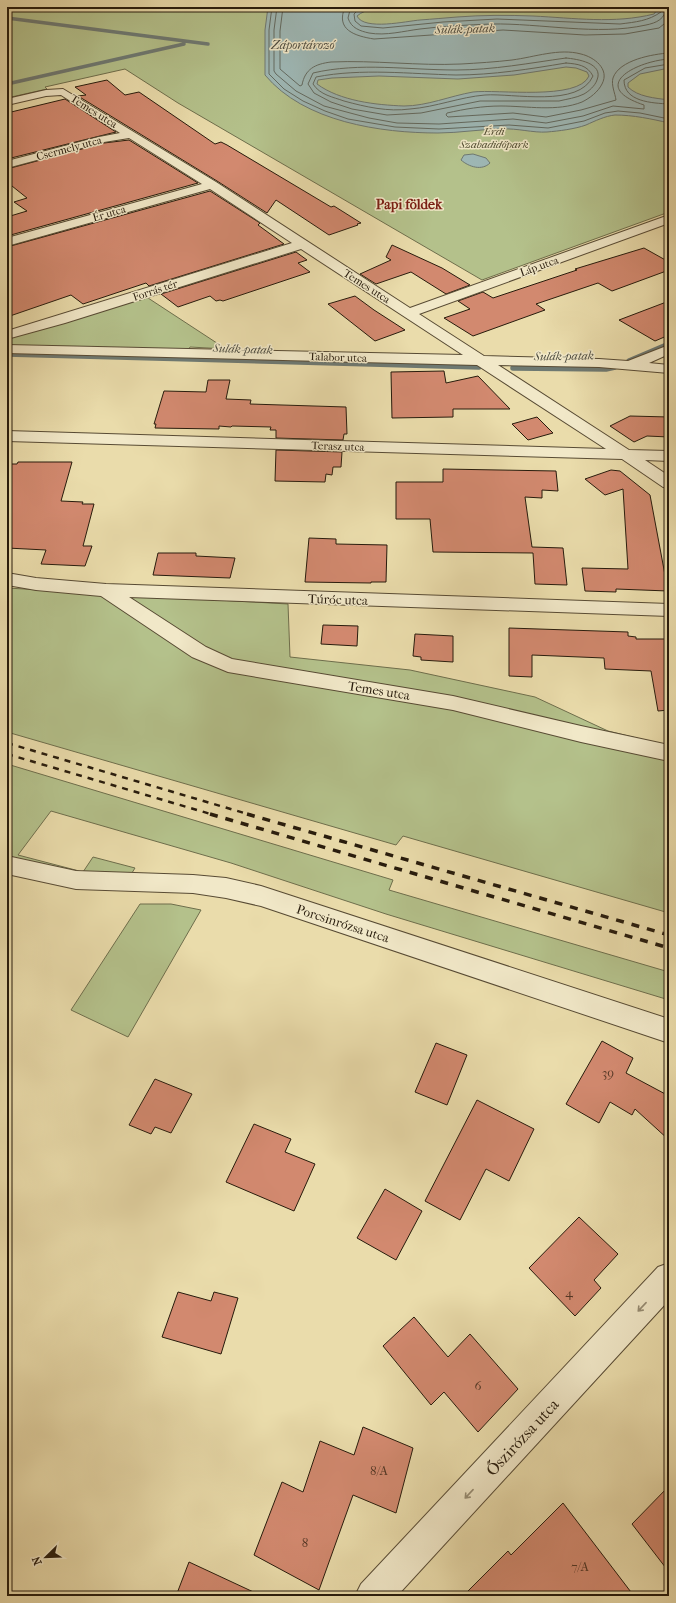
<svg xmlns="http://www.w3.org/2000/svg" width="676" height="1603" font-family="'IM FELL French Canon',serif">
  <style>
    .green { fill: #b4c18b; stroke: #6e6e4c }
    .water { fill: #9eb8b6; stroke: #6e7972; fill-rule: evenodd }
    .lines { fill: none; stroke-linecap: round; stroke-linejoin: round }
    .shore { stroke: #626a61; stroke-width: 1 }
    .stream-far1 { stroke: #6e7972; stroke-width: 3.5 }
    .stream { stroke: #6e7972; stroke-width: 5.5 }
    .building { fill: #d2896f; stroke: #271b0c }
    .minor-casing { stroke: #584b34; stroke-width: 2 }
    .minor { fill: #f1e8c8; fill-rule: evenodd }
    .rail-far1 { stroke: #271b0c; stroke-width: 2.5; stroke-dasharray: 6 6; stroke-linecap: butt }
    .rail { stroke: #271b0c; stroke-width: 3.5; stroke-dasharray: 8 8; stroke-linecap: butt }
    .oneway { stroke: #968c73 }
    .labels { text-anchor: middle; stroke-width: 3; stroke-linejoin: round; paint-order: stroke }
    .far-street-label { font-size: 11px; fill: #271b0c; stroke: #f1e8c8 }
    .far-park-label { font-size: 11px; font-style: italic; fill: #514d32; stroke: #f1e8c8 }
    .far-water-label { font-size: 12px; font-style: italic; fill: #4b4a3f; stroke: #f1e8c8 }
    .street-label { font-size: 13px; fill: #271b0c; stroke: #f1e8c8 }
    .near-number-label { font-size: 13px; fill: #523625 }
    .far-district-label { font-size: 14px; font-weight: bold; fill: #7a1f14; stroke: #f1e8c8 }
    .near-street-label { font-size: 16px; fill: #271b0c; stroke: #f1e8c8 }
  </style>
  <rect width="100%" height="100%" fill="#eadcab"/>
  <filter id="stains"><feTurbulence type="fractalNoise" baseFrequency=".005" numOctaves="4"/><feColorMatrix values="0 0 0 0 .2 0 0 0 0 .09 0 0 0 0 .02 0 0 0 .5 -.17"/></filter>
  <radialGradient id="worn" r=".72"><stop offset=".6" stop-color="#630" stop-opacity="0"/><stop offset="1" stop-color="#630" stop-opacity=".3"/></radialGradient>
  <path class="green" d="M7,7H669V212L482,280L178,103L125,69L45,87L47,89L7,98Z
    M145,296L226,349L190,347L184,357L7,352V336Z
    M7,588L288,604L290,657L410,670L535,697L608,731L669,746V913L403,836L396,845L7,732Z
    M7,764L393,880L389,890L669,972V1000L386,914L231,863L51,811L18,855L83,872L93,857L135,868L130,876L65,874L7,859Z
    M140,904H171L201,910L128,1037L71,1010Z"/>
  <path class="water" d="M268,7H392C380,9 366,8 357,16C364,31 407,21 420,20C433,19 445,18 457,17C482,15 508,15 533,16C574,18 614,24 654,14L657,10L655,7H669V68L640,74L628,83V87C638,97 655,98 669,100V123C652,119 633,115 615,115C605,116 595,121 586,125C575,129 559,131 547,132C533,133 517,128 502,129C481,129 459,133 438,133C381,133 304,122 265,75V30ZM566,67L576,68L587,72L589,76C578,101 497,89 473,92C450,96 427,106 404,106C376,105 340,101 317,84L318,80L332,78L379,76L458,79L514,75Z
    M473,154L486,158L490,163C482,171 469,167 461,160L464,155Z"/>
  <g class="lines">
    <path class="shore" d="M272,7L269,30V74L284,89L303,101L325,111L348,119L395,127L439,129L509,125L548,128L584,121L605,113L618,111L640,113L669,119
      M277,7L274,30V71L276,74L296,91L324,106L369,118L397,123L439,124L513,119L546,123L583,116L613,106L644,109V105C587,86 637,61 669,59
      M283,7L280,31V69L300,86L302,85C305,69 315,64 331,62C374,60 418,66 461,64C478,63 495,62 512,60C535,57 559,48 581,54C594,57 610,69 602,84C598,92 590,98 582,102C557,112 527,106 501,106C482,106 465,109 447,113L446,115L448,117L513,113L546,117L581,110L616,100C615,93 611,85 613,78C619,60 653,54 669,53
      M345,7C335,30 355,36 374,39L503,30L585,35L625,34L659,28L669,20
      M354,7L350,10L348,18C351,28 360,31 369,33C386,36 404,31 420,29C444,26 467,25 491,24C541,23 597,36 646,25C656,23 666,19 666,7
      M366,7L359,9L354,14L355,21L361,26L383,28L443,22L497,19L620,24C636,22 648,21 661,12L660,7
      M566,58C577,59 604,63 597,80C595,86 589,91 584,94C576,98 567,99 559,101H480L421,113L387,115L352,109L331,102L314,93L308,84L313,73C360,62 408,70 456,70C493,70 530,63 566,58Z
      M566,63C578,64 587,65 593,76C579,108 513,93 485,95C460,97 436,107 410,109C388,112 366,107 344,101C333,97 320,95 313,84L316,77C362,68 410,74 456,75C493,75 530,69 566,63Z
      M669,64L645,68L624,80C624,102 652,103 669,104"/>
    <path class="stream-far1" d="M7,18L208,44
      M7,84L184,44"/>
    <path class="stream" d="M7,354L479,367
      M629,361L669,344
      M513,368L606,369L615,367"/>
  </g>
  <path class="building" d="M107,80L125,95L139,92L215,144L221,142L227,145L331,207L334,206L361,223L357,224L358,225L329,235L276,200L267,213L217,181L78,96L86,95L75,87Z
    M65,99L116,132L7,159V113Z
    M129,140L198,183L7,236V217L27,211L14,202L27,198L7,182V169L104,143Z
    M210,191L260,223L258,225L284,244L149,286L146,283L83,304L71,295L7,317V247Z
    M392,245L442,268L470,285L446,294L411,272L376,284L360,274L391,260L386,257Z
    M644,248L669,262V270L612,291L598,283L536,304L545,310L473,336L444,318L470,309L458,301L483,292L493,298L577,270L575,269Z
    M296,252L307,260L298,263L310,272L223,301L220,300L216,301L210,296L178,307L161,294Z
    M355,296L374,310L405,330L375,341L328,304Z
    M669,301V335L655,341L619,320Z
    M444,371L446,383L478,376L510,409H453V417L392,418L391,372Z
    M208,380H230L226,399L251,400L250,404L346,407L347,434H344L343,440L276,438V430H270L271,427L232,426L231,427L219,426V429L155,428L156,424H154L164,391L206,392Z
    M630,416L669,417V437L647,436L634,442L610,426Z
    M537,417L553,433L528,440L512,424Z
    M276,450L342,452L341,467H333L332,475L326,474L325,482L275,481Z
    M18,462H72L61,501L83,502L82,504H94L83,546H92L85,566L41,564L46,550L7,548V464H17Z
    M443,469L556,471L558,491L542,490V498L525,497L532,547L563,548L567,585L535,584L533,553L433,552L430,519H396V482H443Z
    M611,470L620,471L650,495L668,591L616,589V592L585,591L582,568L628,569L623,489L605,495L585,479Z
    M309,538L336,539V544L387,545L386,582H371V583L305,582Z
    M158,553H196V556L235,558L230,578L153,575Z
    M323,625L358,626L357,646L321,644Z
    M509,628L628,632V636L636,637V639H669V710L658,711L651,671L605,669L604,658L532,655V677L509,676Z
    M415,634L453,636V662L421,660V657L413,656Z
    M602,1041L633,1058L626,1073L669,1096V1140L635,1109L632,1115L610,1102L599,1123L566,1104Z
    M436,1043L467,1055L447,1105L415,1092Z
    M155,1079L192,1094L171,1133L155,1127L151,1134L129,1125Z
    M477,1100L534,1129L509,1181L486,1169L460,1220L425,1201Z
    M254,1124L291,1139L285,1152L315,1164L294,1211L226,1182Z
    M385,1189L422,1211L396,1260L357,1238Z
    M579,1217L618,1254L594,1280L601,1288L575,1316L529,1268Z
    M178,1292L211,1301L214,1292L238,1298L221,1354L162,1337Z
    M414,1317L448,1357L470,1334L518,1389L478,1432L444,1392L431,1405L383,1346Z
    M363,1427L413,1448L396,1513L353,1495L319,1590L254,1555L282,1482L303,1492L320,1441L354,1455Z
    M669,1486V1572L632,1524Z
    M563,1503L634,1596H463L508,1551L511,1555Z
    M189,1562L262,1596H176Z"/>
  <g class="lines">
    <g class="minor-casing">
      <path id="minor" d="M63,89L216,182L410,308L669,215V223L419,314L484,356L599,359L628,361L669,345V354L649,363L669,365V373L599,367L498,365L629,450L669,451V461L645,460L669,476V488L663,487L622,459L7,441V431L606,449L477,365L7,353V345L463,355L301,249L65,323L7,339V331L292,243L210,189L7,246V238L202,184L129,138L104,142L7,168V161L99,137L120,133L61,95L46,96L7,105V99L46,90Z
        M7,573L36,578L106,584L669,604V616L129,597L206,647L232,659L453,696L581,726L669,745V761L581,742L453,710L228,672L192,657L101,596L36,590L7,585Z
        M7,856L76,871L193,875L226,878L261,886L669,1019V1043L261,906L226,898L193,893L76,889L7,874Z
        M669,1263V1300L397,1596H355L361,1584L658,1267Z"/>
    </g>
    <use href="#minor" class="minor"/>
    <path class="rail-far1" d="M7,743L251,815
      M7,754L214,815"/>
    <path class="rail" d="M210,814L669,948
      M247,814L669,935"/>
  </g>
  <defs><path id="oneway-shaft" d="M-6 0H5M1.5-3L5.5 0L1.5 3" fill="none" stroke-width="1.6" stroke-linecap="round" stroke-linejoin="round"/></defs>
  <g class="oneway">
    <use href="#oneway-shaft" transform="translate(642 1307) rotate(133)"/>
    <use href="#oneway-shaft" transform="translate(469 1494) rotate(133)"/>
  </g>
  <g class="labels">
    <g class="far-street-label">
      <text transform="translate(94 111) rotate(32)" y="4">Temes utca</text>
      <text transform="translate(69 148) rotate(-15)" y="4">Csermely utca</text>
      <text transform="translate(109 213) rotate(-16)" y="4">Ér utca</text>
      <text transform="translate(539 266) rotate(-20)" y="4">Láp utca</text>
      <text transform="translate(367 286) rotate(33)" y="4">Temes utca</text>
      <text transform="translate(155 290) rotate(-18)" y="4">Forrás tér</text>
      <text transform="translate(338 357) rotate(2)" y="4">Talabor utca</text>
      <text transform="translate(338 446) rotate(2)" y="4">Terasz utca</text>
    </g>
    <g class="far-park-label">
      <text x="494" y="135">Érdi<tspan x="494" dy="13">Szabadidőpark</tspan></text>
    </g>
    <g class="far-water-label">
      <text transform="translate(465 29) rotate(-2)" y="4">Sulák-patak</text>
      <text x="303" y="49">Záportározó</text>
      <text transform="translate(243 349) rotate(2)" y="4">Sulák-patak</text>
      <text transform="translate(564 356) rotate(-1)" y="4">Sulák-patak</text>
    </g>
    <g class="street-label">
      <text transform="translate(338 599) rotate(2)" y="5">Túróc utca</text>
      <text transform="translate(379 690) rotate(9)" y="5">Temes utca</text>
      <text transform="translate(343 923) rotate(18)" y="5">Porcsinrózsa utca</text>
    </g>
    <g class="near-number-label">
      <text x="608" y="1077">39</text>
      <text x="569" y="1297">4</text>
      <text x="478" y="1390">6</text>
      <text x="379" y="1475">8/A</text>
      <text x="305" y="1547">8</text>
      <text x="580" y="1571">7/A</text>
    </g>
    <g class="far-district-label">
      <text x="409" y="209">Papi földek</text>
    </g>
    <g class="near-street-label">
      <text transform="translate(522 1437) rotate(-47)" y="6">Őszirózsa utca</text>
    </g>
  </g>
  <rect width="676" height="1603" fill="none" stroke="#eadcab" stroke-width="24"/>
  <rect x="8" y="8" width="660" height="1587" fill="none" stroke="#271b0c" stroke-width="2"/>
  <rect x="12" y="12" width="652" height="1579" fill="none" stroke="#271b0c"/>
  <g transform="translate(46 1557) rotate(247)" stroke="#f1e8c8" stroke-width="3" paint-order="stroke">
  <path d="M0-3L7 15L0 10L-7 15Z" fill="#271b0c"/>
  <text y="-6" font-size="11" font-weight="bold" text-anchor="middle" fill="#271b0c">N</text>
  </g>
  <rect width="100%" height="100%" filter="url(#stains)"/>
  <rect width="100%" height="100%" fill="url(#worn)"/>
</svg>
